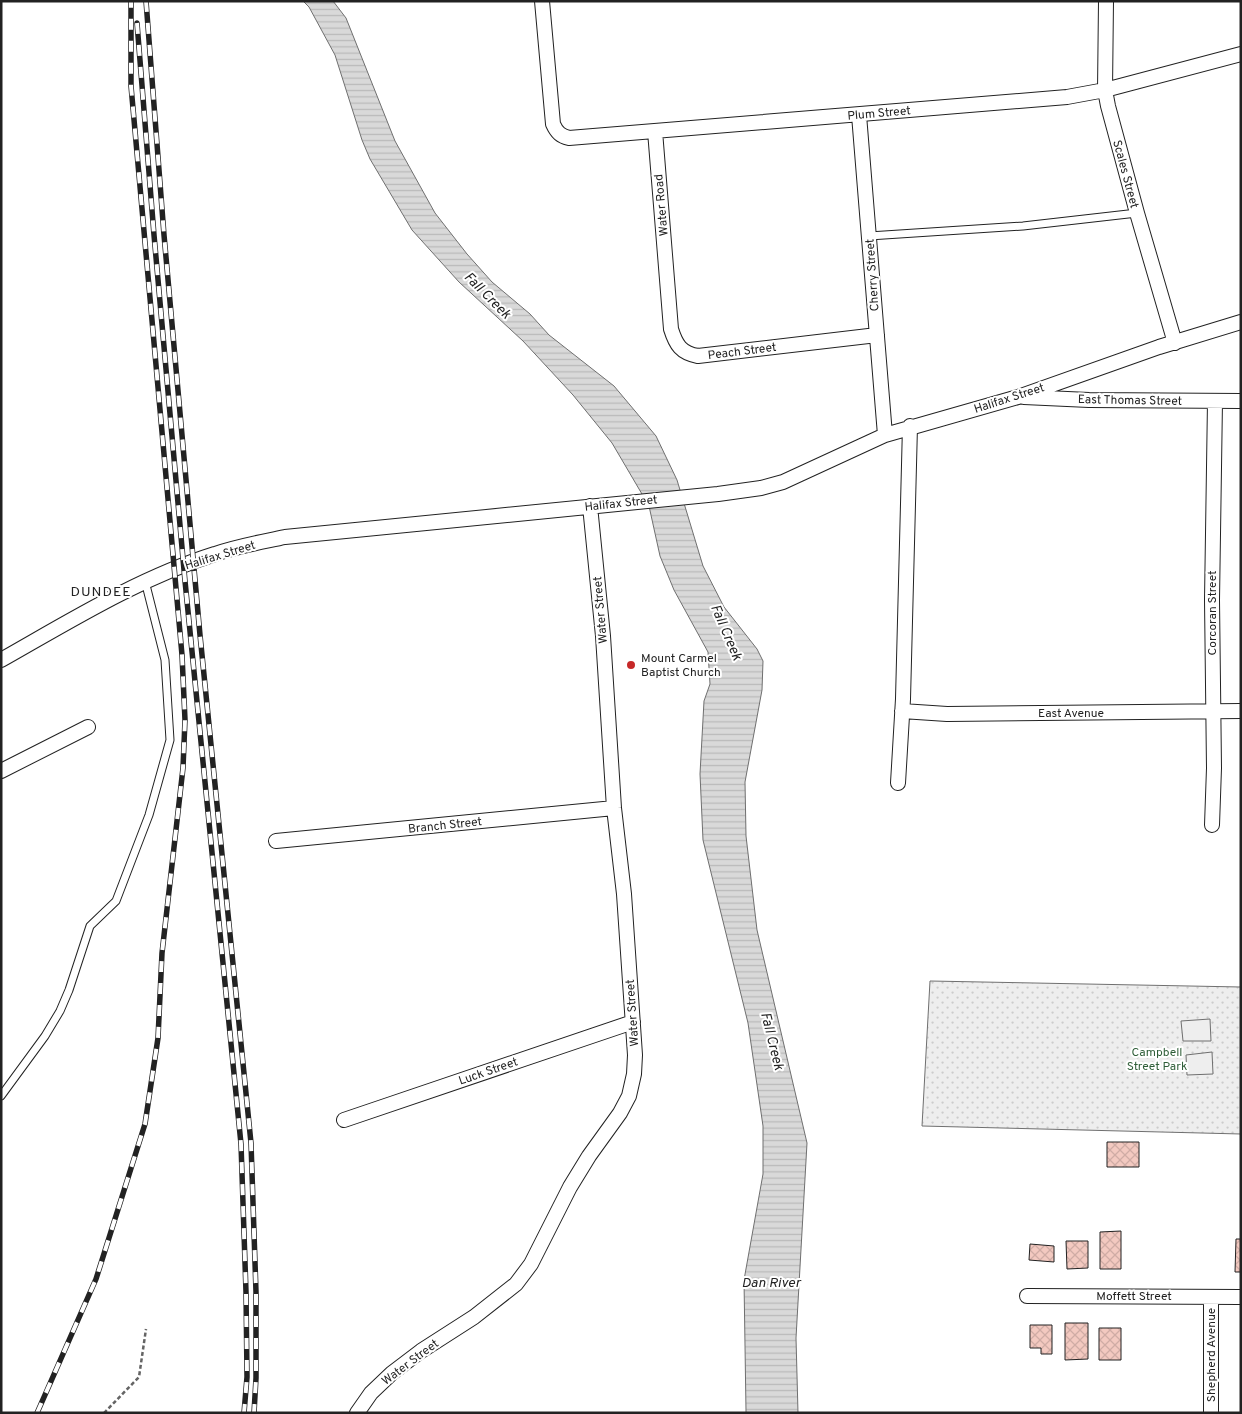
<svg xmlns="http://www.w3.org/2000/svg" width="1242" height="1414" font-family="Overpass,sans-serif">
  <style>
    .park { fill: url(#park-dots); stroke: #6f6f6f }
    .pitch { fill: #eee; stroke: #6f6f6f }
    .water { fill: url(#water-rules); stroke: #6f6f6f }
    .building { fill: url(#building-cross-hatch); stroke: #222 }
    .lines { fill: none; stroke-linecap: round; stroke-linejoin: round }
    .service-casing { stroke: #222; stroke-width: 9 }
    .minor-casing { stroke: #222; stroke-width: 16 }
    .path { stroke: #646464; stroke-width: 2.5; stroke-dasharray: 4 2.5; stroke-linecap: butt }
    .service { stroke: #fff; stroke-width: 7 }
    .minor { stroke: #fff; stroke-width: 14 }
    .rail-casing { stroke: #222; stroke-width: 5.5 }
    .rail { stroke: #fff; stroke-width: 4; stroke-dasharray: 11; stroke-linecap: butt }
    .poi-dot { fill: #c62828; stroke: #fff; stroke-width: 2 }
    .labels { text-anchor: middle; stroke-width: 4; stroke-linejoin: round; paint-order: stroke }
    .street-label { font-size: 12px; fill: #222; stroke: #fff }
    .poi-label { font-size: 12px; fill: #222; stroke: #fff; text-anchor: start }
    .park-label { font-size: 12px; fill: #2f5e38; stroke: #fff }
    .water-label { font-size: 14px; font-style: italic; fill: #222; stroke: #fff }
    .neighbourhood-label { font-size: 14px; letter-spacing: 1px; fill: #222; stroke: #fff }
  </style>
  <defs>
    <pattern id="park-dots" width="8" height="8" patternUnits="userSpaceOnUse" patternTransform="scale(1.25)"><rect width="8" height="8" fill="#eee"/><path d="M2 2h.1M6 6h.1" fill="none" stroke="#ccc" stroke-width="1.8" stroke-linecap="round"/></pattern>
    <pattern id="water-rules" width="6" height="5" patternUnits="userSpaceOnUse" patternTransform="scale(1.25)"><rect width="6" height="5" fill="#d9d9d9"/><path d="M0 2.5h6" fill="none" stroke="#bababa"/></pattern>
    <pattern id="building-cross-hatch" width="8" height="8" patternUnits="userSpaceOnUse" patternTransform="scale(1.25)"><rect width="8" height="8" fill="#f3c9c0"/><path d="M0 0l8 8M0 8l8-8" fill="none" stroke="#d0aca5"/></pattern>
  </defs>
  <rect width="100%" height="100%" fill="#fff"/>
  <path class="park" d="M930,981L1241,987V1134L922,1126Z"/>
  <path class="pitch" d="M1210,1019L1211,1041H1183L1181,1021Z
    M1212,1052L1213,1074L1187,1075L1186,1055Z"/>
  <path class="water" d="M303,1H333L346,18L395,141L435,213L467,254L492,282L530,314L549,335L614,386L656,436L677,480L703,566L724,607L757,649L763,661L762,690L745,782L746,836L757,930L807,1143L796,1338L798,1413H746V1411L744,1280L763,1174V1126L748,1023L703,840L700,774L704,701L710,684L708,652L674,590L660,556L649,506L612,443L573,395L523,341L459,282L412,230L370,159L362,140L335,55L309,7Z"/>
  <path class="building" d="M1107,1142H1139V1167H1107Z
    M1121,1231V1269H1100V1232Z
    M1236,1239H1241V1272H1235Z
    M1066,1241H1088V1268L1067,1269Z
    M1030,1244L1054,1246V1262L1029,1260Z
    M1065,1323H1088V1359L1065,1360Z
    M1030,1325H1052V1354H1041V1348H1030Z
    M1099,1328H1121V1360H1099Z"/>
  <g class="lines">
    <g class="service-casing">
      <path id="service" d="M869,236L1023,226L1137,213
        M1,1096L45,1036L60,1011L69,990L90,926L116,901L149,815L170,740L165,660L145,581"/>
    </g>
    <g class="minor-casing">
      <path id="minor" d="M542,1L553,124C557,133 561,136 569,138L1067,97L1105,90L1241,54
        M1106,1L1105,90L1108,106L1137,213L1175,343
        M859,115L885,435
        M655,131L671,329C676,345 681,353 698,356L877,335
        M1024,397L1089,400L1241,401
        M1,660C70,621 139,578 215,554C238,546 262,542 285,537L718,494L761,488L783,482L885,435L1018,397L1159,347L1241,322
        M902,711L947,714L1241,711
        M1,771L88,727
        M898,783L903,699L910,426
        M1212,825L1214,768L1212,600L1215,401
        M276,841L614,808
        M344,1120L633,1022
        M1027,1296L1241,1297
        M357,1413L371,1393L392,1373L421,1351L474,1317L516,1284L531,1264L570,1187L589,1156L620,1113L629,1096L634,1074L635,1055L624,894L614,808L603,636L590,506
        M1211,1413V1297"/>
    </g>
    <path class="path" d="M104,1413L139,1377L146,1329"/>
    <use href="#service" class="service"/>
    <use href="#minor" class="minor"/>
    <g class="rail-casing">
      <path id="rail" d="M146,1L164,235L200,635L251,1143L256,1292V1378L254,1413
        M137,23L154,235L185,581L241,1144L246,1292L247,1377L244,1413
        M37,1413L96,1279L145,1124L158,1038L162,953L183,768L185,720L182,655L131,86V1"/>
    </g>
    <use href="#rail" class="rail"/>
  </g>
  <circle class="poi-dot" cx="631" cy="665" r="5"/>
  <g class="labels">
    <g class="street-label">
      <text transform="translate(879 113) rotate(-5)" y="4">Plum Street</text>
      <text transform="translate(1126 174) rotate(75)" y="4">Scales Street</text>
      <text transform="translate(661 205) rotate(-95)" y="4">Water Road</text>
      <text transform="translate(872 275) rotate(-94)" y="4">Cherry Street</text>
      <text transform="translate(742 351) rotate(-7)" y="4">Peach Street</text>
      <text transform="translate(1009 398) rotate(-18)" y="4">Halifax Street</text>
      <text transform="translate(1130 400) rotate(1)" y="4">East Thomas Street</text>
      <text transform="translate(621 503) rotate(-6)" y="4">Halifax Street</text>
      <text transform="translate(220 555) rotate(-17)" y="4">Halifax Street</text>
      <text transform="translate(600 610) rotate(-95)" y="4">Water Street</text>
      <text transform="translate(1212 613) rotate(-90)" y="4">Corcoran Street</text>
      <text x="1071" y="717">East Avenue</text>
      <text transform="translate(445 825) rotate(-6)" y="4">Branch Street</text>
      <text transform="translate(632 1013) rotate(-94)" y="4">Water Street</text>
      <text transform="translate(488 1071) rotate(-19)" y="4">Luck Street</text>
      <text x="1134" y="1300">Moffett Street</text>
      <text transform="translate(1211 1355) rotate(-90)" y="4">Shepherd Avenue</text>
      <text transform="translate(410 1362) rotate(-37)" y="4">Water Street</text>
    </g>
    <g class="poi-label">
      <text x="641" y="662">Mount Carmel<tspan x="641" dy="14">Baptist Church</tspan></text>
    </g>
    <g class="park-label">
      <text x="1157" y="1056">Campbell<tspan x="1157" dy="14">Street Park</tspan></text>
    </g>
    <g class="water-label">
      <text transform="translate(488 295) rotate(45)" y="5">Fall Creek</text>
      <text transform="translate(727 632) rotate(67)" y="5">Fall Creek</text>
      <text transform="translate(773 1041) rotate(76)" y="5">Fall Creek</text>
      <text x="771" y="1287">Dan River</text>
    </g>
    <g class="neighbourhood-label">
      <text x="101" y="596">DUNDEE</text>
    </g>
  </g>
  <rect width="1242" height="1414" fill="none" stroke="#222222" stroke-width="5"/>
</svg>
